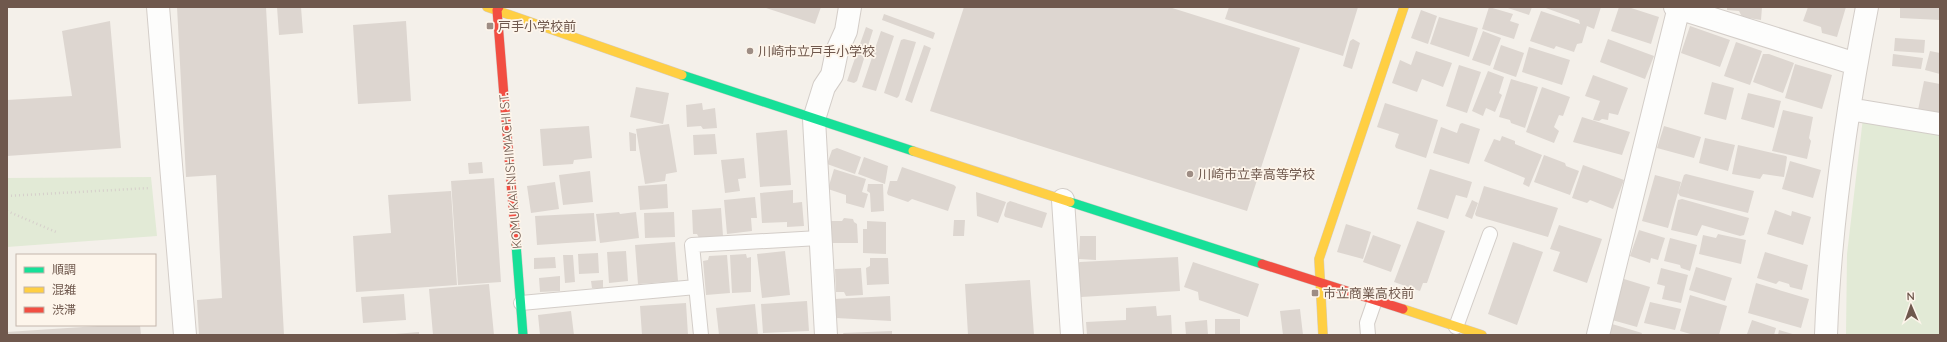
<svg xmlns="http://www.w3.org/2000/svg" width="1947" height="342" font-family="Quicksand,'Noto Sans JP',sans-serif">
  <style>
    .green { fill: #e2ead6 }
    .building { fill: #ddd6d0 }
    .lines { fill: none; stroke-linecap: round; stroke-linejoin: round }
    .lane-casing { stroke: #d3cdc8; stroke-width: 16 }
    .street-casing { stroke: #d3cdc8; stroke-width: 24 }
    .fast-casing { stroke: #d3ccc6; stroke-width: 10 }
    .slow-casing { stroke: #d3ccc6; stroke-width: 10 }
    .jam-casing { stroke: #d3ccc6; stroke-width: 10 }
    .path { stroke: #d6cfcb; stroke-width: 2.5; stroke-dasharray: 1 3; stroke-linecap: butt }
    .lane { stroke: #fdfdfc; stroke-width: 14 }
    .street { stroke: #fdfdfc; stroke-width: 22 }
    .fast { stroke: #16e098; stroke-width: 9 }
    .slow { stroke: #ffcf43; stroke-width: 9 }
    .jam { stroke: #f24e42; stroke-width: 9 }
    .poi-dot { fill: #9e8d84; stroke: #fdf5eb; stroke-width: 1.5 }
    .labels { text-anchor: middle; stroke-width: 3.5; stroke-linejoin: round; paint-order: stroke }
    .poi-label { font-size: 13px; fill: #6f584d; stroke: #fdf5eb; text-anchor: start }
    .street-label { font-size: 13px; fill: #6f584d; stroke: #fdf5eb }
  </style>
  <rect width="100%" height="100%" fill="#f4f0ea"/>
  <path class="green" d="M1863,118L1940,132V335H1846L1847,254Z
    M151,177L157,236L7,247V178Z"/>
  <path class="building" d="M177,7H266L284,335H199L197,300L222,298L216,175L186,177Z
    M277,7H301L303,33L279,35Z
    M763,7H821L815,24Z
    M964,7H1169L1300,48L1247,211L930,111Z
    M1229,7H1358L1343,56L1225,19Z
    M1489,7L1513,14L1510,21L1519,24L1514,39L1482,29Z
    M1505,7H1532L1529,15Z
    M1543,7H1601L1594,29L1587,26L1582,43L1577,44L1574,52L1556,46L1554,49L1530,41L1541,11L1580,24L1579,20Z
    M1619,7H1628L1659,17L1651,44L1611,31Z
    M1727,7H1762L1761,20L1742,17L1739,11L1727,10Z
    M1808,7H1846L1837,37L1822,33L1821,27L1803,21Z
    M1900,7H1940V20L1900,18Z
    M1421,10L1437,16L1428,44L1411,38Z
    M884,14L933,32L935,33L933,39L882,20Z
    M1439,17L1478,28L1469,57L1430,44Z
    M110,21L121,148L7,156V100L72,96L62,31Z
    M406,21L411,101L358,104L353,25Z
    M1690,26L1730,40L1720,67L1681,53Z
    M866,27L873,30L857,81L854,83L847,81Z
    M881,31L894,36L876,91L862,87Z
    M1483,31L1501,38L1490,66L1472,60Z
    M1895,38L1925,40L1924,53L1894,51Z
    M904,39L916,42L899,96L897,98L884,93L901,40Z
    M1353,39L1360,43L1352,69L1343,66L1350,41Z
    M1608,39L1654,56L1645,79L1600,62Z
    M1736,42L1762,51L1750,85L1724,76Z
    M924,45L931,48L912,103L905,100Z
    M1501,45L1524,53L1516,77L1493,69Z
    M1529,47L1570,60L1562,85L1522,72Z
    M1416,51L1452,63L1443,87L1422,79L1417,92L1392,83L1400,60L1411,65Z
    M1930,51L1940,53V74L1925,70Z
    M1763,54H1769L1794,63L1783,93L1753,82Z
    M1893,54L1923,58L1921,69L1892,66Z
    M1795,64L1832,75L1822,109L1785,98Z
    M1459,65L1481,72L1467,113L1446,106Z
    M1488,71L1504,77L1499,93L1502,95L1495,112L1486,108L1483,116L1472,111Z
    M1593,75L1628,88L1618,115L1609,113L1608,120L1602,119L1599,121L1593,120L1600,101L1585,96Z
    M1511,79L1538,87L1525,128L1511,123L1510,120L1499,117Z
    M1924,81L1940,84V114L1918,110Z
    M1712,82L1734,88L1726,120L1704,114Z
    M636,87L669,93L663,124L630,117Z
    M1542,87L1570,97L1563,116L1559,115L1554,127L1559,131L1554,143L1526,132Z
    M1748,93L1781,101L1774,128L1741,119Z
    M702,103L703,110L715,108L717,128L703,129L701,126L687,127L686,105Z
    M1385,103L1438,120L1426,158L1396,148L1395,146L1399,134L1377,127Z
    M1783,110L1813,117L1809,138L1811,141L1807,159L1772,151Z
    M1582,117L1630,132L1622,155L1573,142Z
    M1462,123L1480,129L1469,164L1433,153L1441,127L1457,133L1460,124Z
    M669,124L677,172L666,174L665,181L645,184L636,129Z
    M589,126L592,158L574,160L573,164L543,166L540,129Z
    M1664,126L1701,137L1694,158L1657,148Z
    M787,130L791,185L760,187L756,133Z
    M629,132L636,134V151H630Z
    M715,134L717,154L694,155L693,135Z
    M1502,136L1515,141V144L1542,155L1529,187L1523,184L1525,178L1484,161L1494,139L1500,141Z
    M1705,138L1735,145L1728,171L1699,163Z
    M1738,145L1786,156L1787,157L1784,177L1763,174L1760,179L1732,174Z
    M837,148L861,157L855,174L827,164L832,150Z
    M1544,155L1565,163L1566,166L1579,171L1570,195L1534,182Z
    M864,157L888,166L885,184L858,174Z
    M744,158L746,178L738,179L740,191L725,193L721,160Z
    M1790,161L1821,170L1813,198L1782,189Z
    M482,162L483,173L469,174L468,163Z
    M1583,165L1624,180L1613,209L1590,200L1587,203L1572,198Z
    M902,167L954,185L956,187L948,211L912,199L908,202L888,195L887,193L890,181H897Z
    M834,169L866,179L862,192L868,194L864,208L846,203V195L828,189Z
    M1430,169L1472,182L1467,198L1456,195L1448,219L1417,209Z
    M590,171L593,202L563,205L559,175Z
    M1686,174L1754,191L1748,213L1680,196L1678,193L1684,175Z
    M1655,175L1681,182L1668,228L1642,221Z
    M494,178L501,282L458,285L451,181Z
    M555,182L559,209L531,213L527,186Z
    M667,184L668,208L640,210L638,186Z
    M868,184H883L884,211L871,212L870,193L867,191Z
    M1484,186L1558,208L1548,237L1476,216L1475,214Z
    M793,190V203L802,202L804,226L787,227V222L762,223L760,193Z
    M451,191L457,285L356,292L353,236L391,233L388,195Z
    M976,192L1006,202L998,223L977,216Z
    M755,197L757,218H751L752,231L727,234L724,200Z
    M1682,199L1749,218L1744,235L1740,236L1702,225L1697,236L1671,230L1678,200Z
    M1472,200L1478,203L1472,219L1465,216Z
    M1010,201L1047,213L1042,228L1005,217L1004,215L1007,203Z
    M721,208L723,236L699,238L697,234H693L692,210Z
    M1775,210L1791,216L1792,211L1811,217L1803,245L1767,234Z
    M619,212L620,214L636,212L639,238L600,243L596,214Z
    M674,212L675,237L645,238L644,213Z
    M594,213L596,241L537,245L535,216Z
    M844,218L853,219L854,222L857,224L858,243H829V221H842Z
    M954,220H965L964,236H953Z
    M867,221L886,222V254L863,253V229H867Z
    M1417,221L1445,231L1427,283H1423L1420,291L1394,282Z
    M1346,224L1371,232L1363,259L1337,252Z
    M1559,225L1602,239L1587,283L1553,271L1560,252L1550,249Z
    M1639,230L1665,238L1658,260L1651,258L1650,263L1630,256Z
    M1718,234L1746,240L1741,264L1699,254L1703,235L1716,238Z
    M1373,235L1401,245L1391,272L1363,262Z
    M1080,236H1096V260L1079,259Z
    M1670,238L1697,245L1690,271L1681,268L1680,265L1664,261Z
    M675,242L678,281L638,284L635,245Z
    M1513,242L1543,252L1517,325L1488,314Z
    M626,251L628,281L609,283L607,252Z
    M785,251L790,295L762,298L757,254Z
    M1765,252L1808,265L1802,290L1790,287L1789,284L1779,281L1776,284L1757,278Z
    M598,253L599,273L579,274L578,254Z
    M746,254L747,258L751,257V292L732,293L730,255Z
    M563,255H573L575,282L565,283Z
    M727,255L730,293L706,295L703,261L708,260L709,256Z
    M555,257L556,268L534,269V258Z
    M1178,257L1180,291L1081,297L1078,263L1080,262Z
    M870,258H888L889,284L867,285L866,268L870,266Z
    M1193,262L1259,284L1248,317L1199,300L1198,292L1184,287Z
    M1696,267L1732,278L1725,301L1689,290Z
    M861,268L863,295L846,296L844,292H836L835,269Z
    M1661,268L1688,275L1681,303L1662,299L1665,286L1657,284Z
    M560,276V291L540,292L539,278Z
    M1624,279L1650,287L1637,327L1612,320Z
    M603,280V288H592L591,281Z
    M1030,280L1034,335H968L965,284Z
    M1756,283L1809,299L1801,328L1748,313Z
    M489,284L494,335H433L429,289Z
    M404,294L406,320L363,323L361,297Z
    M1690,295L1727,306L1719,335H1694L1680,331Z
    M890,296L891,321L836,318L834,299Z
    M807,301L809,331L763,333L761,304Z
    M1650,302L1681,309L1675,330L1644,323Z
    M686,303L688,335H642L640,306Z
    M755,304L758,335H719L716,308Z
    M1156,306L1157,316L1171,315L1172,335H1087L1086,322L1126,320V308Z
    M1300,309L1303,335H1283L1280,311Z
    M571,311L574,335H540L538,315Z
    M1215,319H1240V335H1215Z
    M1207,320L1208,335H1186L1185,322Z
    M1752,320L1776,328L1774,335L1747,334Z
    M1612,324L1642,333L1641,335H1609Z
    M113,325H140L141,335H7V332Z
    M1779,330L1796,335H1778Z
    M892,331V335H844L843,333Z
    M419,332V335H395V334Z"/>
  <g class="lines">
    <g class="lane-casing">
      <path id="lane" d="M521,303L696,287
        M1456,327L1490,234
        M701,335L692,245L819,238
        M1368,335L1367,323L1375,300"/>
    </g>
    <g class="street-casing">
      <path id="street" d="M158,7L185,335
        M1675,7L1856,64
        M1849,109L1940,124
        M1063,200L1072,335
        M826,335L814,119L824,87L832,75L837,51L846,31L850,7
        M1598,335L1679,7
        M1826,335C1830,225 1846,115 1867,7"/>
    </g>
    <g class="fast-casing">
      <path id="fast" d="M682,75L913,151
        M1070,202L1262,264
        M516,244L523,335"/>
    </g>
    <g class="slow-casing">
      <path id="slow" d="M487,7L682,75
        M913,151L1070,202
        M1403,309L1482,335
        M1323,335L1319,259L1404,7"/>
    </g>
    <g class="jam-casing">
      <path id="jam" d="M499,7L497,10L516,244
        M1262,264L1403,309"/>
    </g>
    <path class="path" d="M7,196L150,188
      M7,211L56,232"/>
    <use href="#lane" class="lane"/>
    <use href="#street" class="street"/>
    <use href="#fast" class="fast"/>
    <use href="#slow" class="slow"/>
    <use href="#jam" class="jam"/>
  </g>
  <g class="poi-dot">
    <rect x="486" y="22" width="8" height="8" rx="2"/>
    <circle cx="750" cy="51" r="4"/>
    <circle cx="1190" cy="174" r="4"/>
    <rect x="1311" y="289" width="8" height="8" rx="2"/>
  </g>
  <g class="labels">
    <g class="poi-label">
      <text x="498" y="31">戸手小学校前</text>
      <text x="758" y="56">川崎市立戸手小学校</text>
      <text x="1198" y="179">川崎市立幸高等学校</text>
      <text x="1323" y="298">市立商業高校前</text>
    </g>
    <g class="street-label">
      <text transform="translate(510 171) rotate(-95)" y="5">KOMUKAI-NISHIMACHI ST.</text>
    </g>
  </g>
  <rect width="1947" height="342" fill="none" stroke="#6f584d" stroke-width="16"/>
  <rect x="16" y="254" width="140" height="72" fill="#fdf5eb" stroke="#c4b6ac"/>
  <rect x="24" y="267" width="20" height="6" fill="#16e098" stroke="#c4b6ac"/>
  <text x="52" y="274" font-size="12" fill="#6f584d">順調</text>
  <rect x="24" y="287" width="20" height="6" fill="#ffcf43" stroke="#c4b6ac"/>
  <text x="52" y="294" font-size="12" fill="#6f584d">混雑</text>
  <rect x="24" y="307" width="20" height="6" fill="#f24e42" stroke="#c4b6ac"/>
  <text x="52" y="314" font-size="12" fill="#6f584d">渋滞</text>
  <g transform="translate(1911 306) rotate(358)" stroke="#fdf5eb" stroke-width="3" paint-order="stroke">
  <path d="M0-3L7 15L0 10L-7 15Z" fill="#6f584d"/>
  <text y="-6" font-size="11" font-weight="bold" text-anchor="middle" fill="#6f584d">N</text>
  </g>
</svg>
